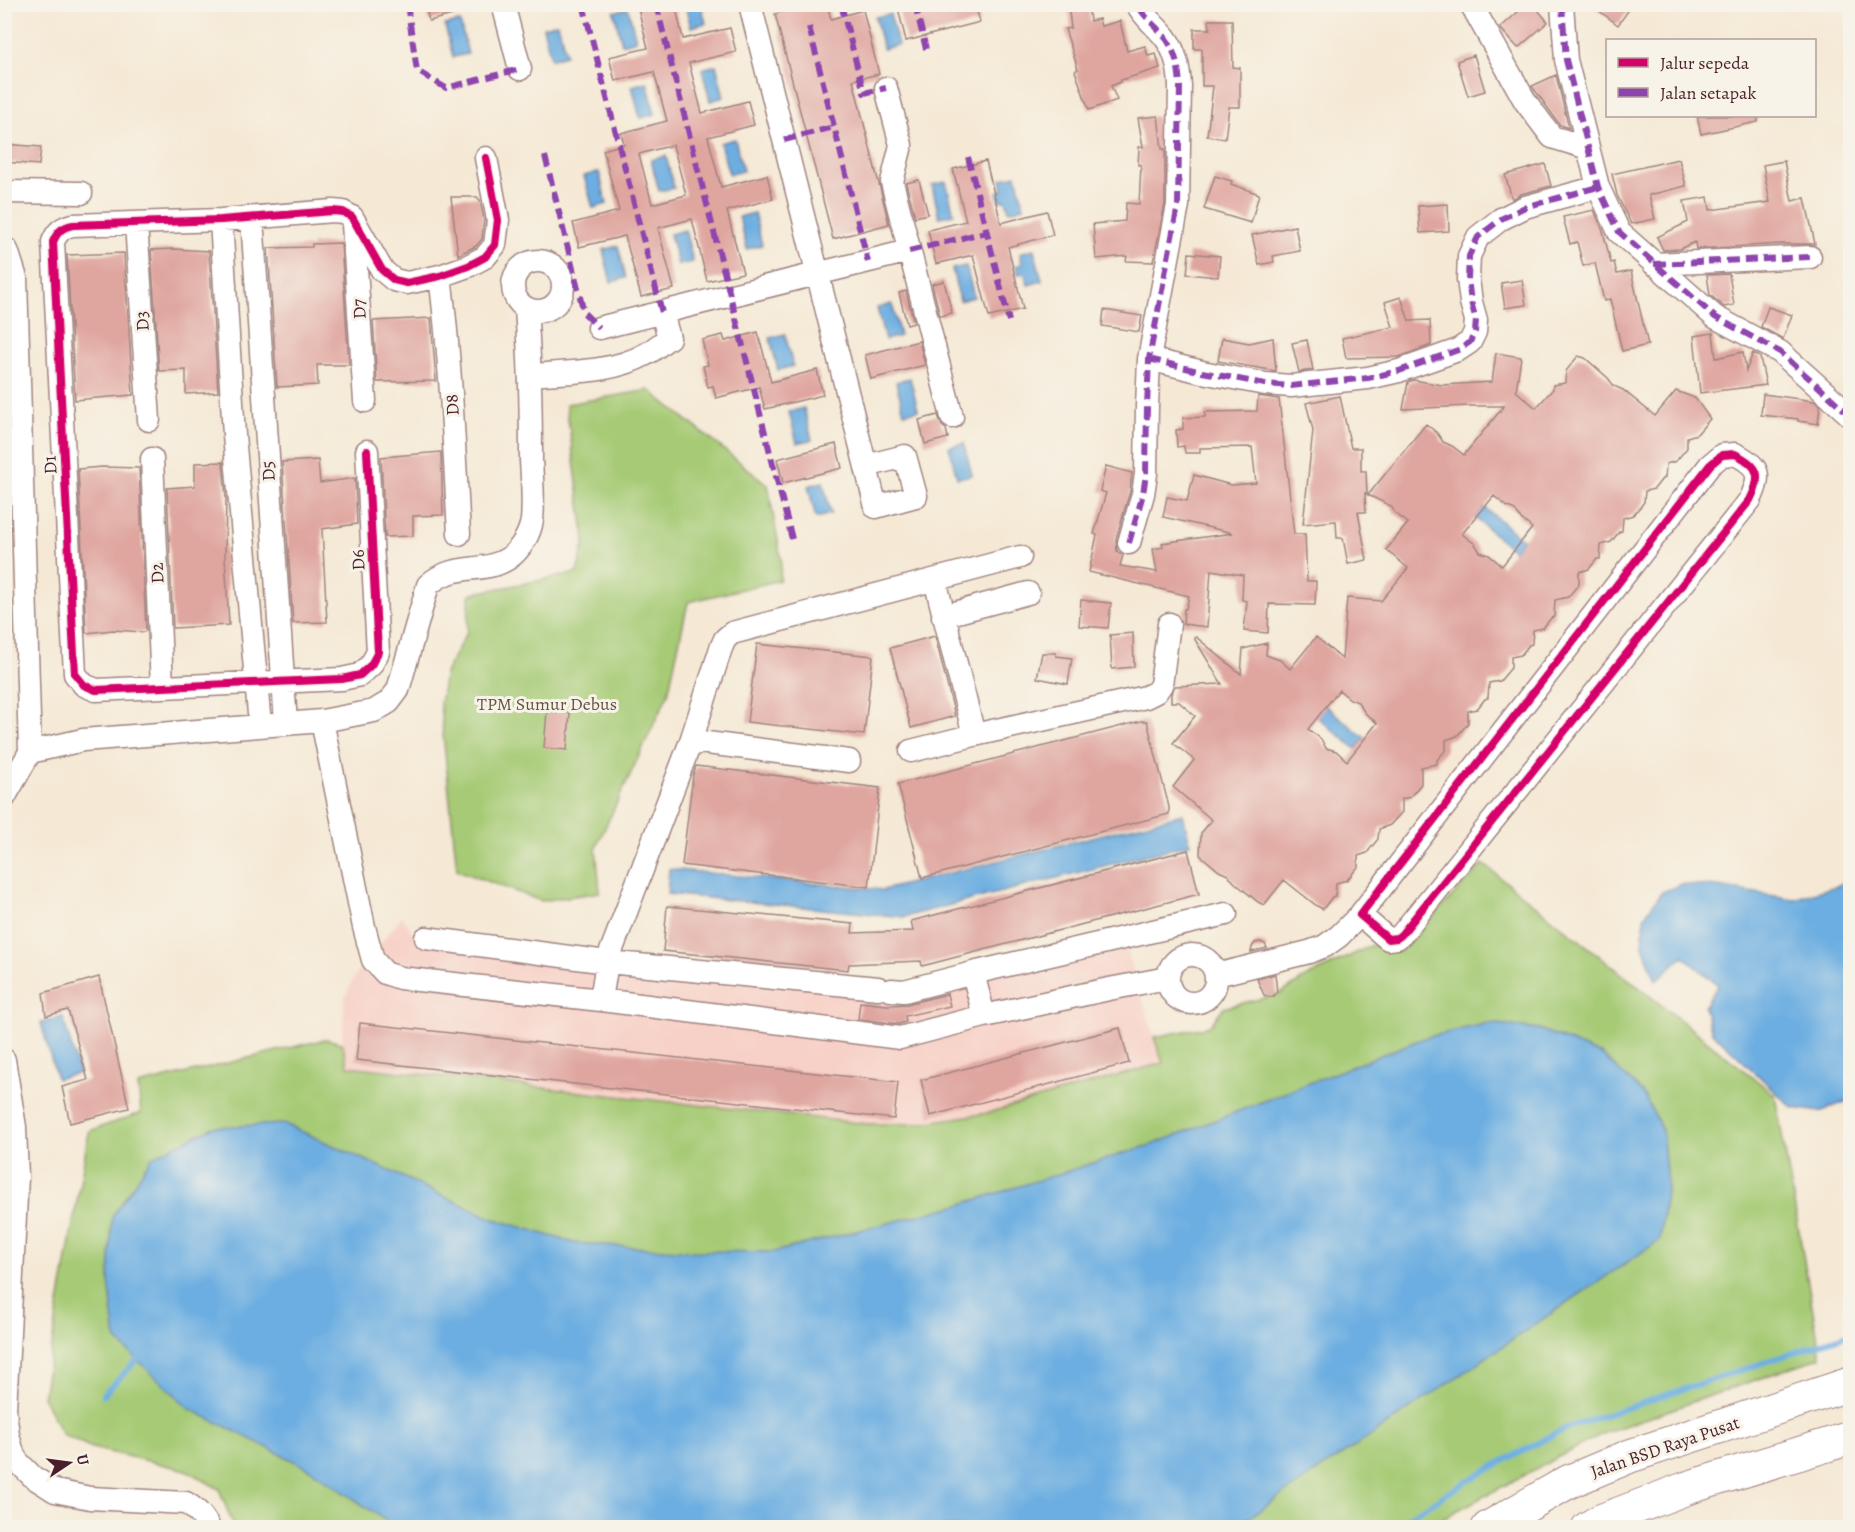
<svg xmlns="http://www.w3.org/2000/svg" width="1855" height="1532" font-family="Alegreya,serif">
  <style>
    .built { fill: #f7d1c7 }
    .green { fill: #a6ca74; stroke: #787450; stroke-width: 1.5 }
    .water { fill: #6caee1; stroke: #5b6686; stroke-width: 1.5 }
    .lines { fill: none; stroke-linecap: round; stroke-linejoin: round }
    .stream { stroke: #6caee1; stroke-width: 6 }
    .building { fill: #dfa59f; fill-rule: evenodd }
    .minor-casing { stroke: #a08480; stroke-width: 25 }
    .secondary-casing { stroke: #a08480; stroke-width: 35 }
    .minor { stroke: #fff; stroke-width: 22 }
    .secondary { stroke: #fff; stroke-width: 33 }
    .quiet { stroke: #8e44ad; stroke-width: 6; stroke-dasharray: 12 6; stroke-linecap: butt }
    .cycleway-casing { stroke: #f7f3e8; stroke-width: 11 }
    .cycleway { stroke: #d6006c; stroke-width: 8 }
    .labels { text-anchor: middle; stroke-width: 6; stroke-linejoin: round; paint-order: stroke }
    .street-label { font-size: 18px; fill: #4a1f2b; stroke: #f7f3e8 }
    .park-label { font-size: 18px; fill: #665241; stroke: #f7f3e8 }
  </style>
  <rect width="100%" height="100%" fill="#f7f3e8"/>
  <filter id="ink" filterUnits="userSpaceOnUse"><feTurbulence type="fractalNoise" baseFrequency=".0167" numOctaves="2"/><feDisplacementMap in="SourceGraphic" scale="12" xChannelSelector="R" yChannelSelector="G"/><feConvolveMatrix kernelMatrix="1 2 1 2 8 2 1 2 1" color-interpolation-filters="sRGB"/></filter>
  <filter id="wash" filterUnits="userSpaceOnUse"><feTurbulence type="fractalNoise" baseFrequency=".008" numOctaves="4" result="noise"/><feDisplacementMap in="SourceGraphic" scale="24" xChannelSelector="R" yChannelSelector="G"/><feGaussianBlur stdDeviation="1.35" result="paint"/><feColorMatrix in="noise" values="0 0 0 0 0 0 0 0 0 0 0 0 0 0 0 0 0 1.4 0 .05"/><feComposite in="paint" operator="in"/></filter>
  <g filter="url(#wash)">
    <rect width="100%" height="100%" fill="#f5e9d5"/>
    <path class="built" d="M402,916L419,942L920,991L1126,946L1154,1037L1163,1062L988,1113L915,1124H868L348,1066L342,1043L345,996L357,973Z"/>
    <path class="green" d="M649,390L768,485L781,559L780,580L688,602L668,694L596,847L600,892L541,901L457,870L440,704L445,673L467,632L470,594L577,573L585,540L566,404Z
      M1483,864L1775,1095L1821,1357L1604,1433L1443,1518L1430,1528L234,1527L219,1489L186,1470L92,1448L62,1434L43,1397L89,1131L141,1113L138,1085L326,1039L342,1043L348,1066L868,1124H915L988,1113L1163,1063L1154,1037L1210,1026L1223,1008L1280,994L1305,978L1372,945L1400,952Z"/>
    <path class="water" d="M685,5H701L706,23L691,27Z
      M628,8L636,40L622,44L614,12Z
      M890,14L898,45L883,49L875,17Z
      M460,22L468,54L453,57L445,25Z
      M558,23L566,55L551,59L543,27Z
      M716,65L724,97L710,101L702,69Z
      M647,82L655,114L640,118L632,86Z
      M735,139L743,171L729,174L720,143Z
      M666,156L674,188L659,191L651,160Z
      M599,172L607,204L593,208L584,176Z
      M1016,175L1024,207L1009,211L1006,200L1000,201L997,192L1003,190L1001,179Z
      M946,182L954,214L939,217L932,185Z
      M754,213L762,245L747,249L739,217Z
      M685,230L693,262L678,265L670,234Z
      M618,246L626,278L611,282L603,250Z
      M1034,249L1042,281L1028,285L1025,273L1018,274L1016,266L1022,264L1020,253Z
      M966,266L974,297L960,301L952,269Z
      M892,304L900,336L885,340L877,308Z
      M785,334L793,366L778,370L770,338Z
      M910,378L918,410L904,413L896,382Z
      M804,408L812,440L797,443L789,412Z
      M964,443L972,475L957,478L949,447Z
      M823,482L831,514L816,518L808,486Z
      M1484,507L1523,540L1514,551L1475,518Z
      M1326,706L1365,738L1356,749L1317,717Z
      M1183,814L1190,844L904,917L667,894L669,869L883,890Z
      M1850,878V1100L1820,1112L1793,1108L1712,1032L1704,1007L1718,985L1683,956L1656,981L1643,946L1644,917L1662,892L1682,884L1718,887L1794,899L1839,885Z
      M63,1017L79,1073L57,1079L41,1023Z
      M1489,1023L1539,1029L1602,1055L1642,1092L1662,1129L1667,1183L1660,1240L1244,1521V1527H395L310,1469L190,1409L116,1340L109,1282L112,1217L152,1157L213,1127L285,1124L381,1167L491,1218L574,1243L691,1251L774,1252L959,1205L1157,1143L1424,1038Z"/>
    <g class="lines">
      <path class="stream" d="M103,1395L137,1360
        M1391,1528L1479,1474L1566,1428L1850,1334"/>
    </g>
    <g id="blocks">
      <path class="building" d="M425,4H471L472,10L429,21Z
        M637,4H675L683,39L730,28L736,52L689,63L702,113L748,101L754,125L708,137L721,187L767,175L773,199L727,211L743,273L707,281L692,219L658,228L674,289L641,297L625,236L579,247L573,223L619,211L603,150L624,144L621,133L667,121L654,72L615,81L609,57L648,48ZM673,145L686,195L652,204L639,154Z
        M814,4H827L831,19L863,10L879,74L853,80L889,224L833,239L775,14Z
        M897,4H975L980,22L906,41Z
        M1068,4H1088L1090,21L1099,19L1101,26L1120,21L1127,51L1145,46L1148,56L1156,54L1160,68L1121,80V82L1111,86L1117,100L1089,110L1075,71L1078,69L1065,29L1071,28Z
        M1527,4H1533L1548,22L1518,48L1500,28Z
        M1590,4H1619L1628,11L1618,25Z
        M1209,20H1232L1233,67L1240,68V107H1229L1225,139L1207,136L1213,86H1202V49H1194V29H1210Z
        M1474,55L1485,91L1468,96L1457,61Z
        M1556,75L1569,128L1560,125L1532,86Z
        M1158,116L1162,149H1165V204L1153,262L1126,261L1127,256L1096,259L1093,224L1125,221L1126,203L1139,204L1141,165H1138L1139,147H1143L1138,118Z
        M1697,116H1758V122L1701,134Z
        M4,144L41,147L39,165L4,162Z
        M1679,159L1686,186L1649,195L1655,219L1631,224L1617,195L1612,174Z
        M986,161L1001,223L1047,211L1053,235L1008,247L1023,309L989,317L973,255L936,264L928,230L966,221L953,169Z
        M1784,161L1792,201L1805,198L1815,244H1782L1696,249L1695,242L1680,249L1663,250L1657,237L1688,222L1684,201L1708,197L1710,210L1770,202L1763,165Z
        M1545,164L1551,186L1521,194L1512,199L1505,175Z
        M1215,176L1232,181L1231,184L1259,194L1251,223L1204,209Z
        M919,180L928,214L915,217L906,183Z
        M451,197H477L480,200L484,220L482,239L476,246L458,255Z
        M1448,204L1449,231L1420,233L1418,206Z
        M1594,210L1603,231L1611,263L1614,262L1617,274L1631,271L1648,345L1622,351L1610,299L1604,301L1595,263L1583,266L1577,242L1570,244L1563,217Z
        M1295,226L1300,251L1273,256L1274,262L1259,265L1252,235Z
        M341,243L349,365H317L318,385L277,387L268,248L312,247V244Z
        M174,249L209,251L218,392L186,394V370L159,371L151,250Z
        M124,253L133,395L75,400L67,255Z
        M1189,253L1220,256L1218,277L1187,274Z
        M1729,274L1734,305L1724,307L1710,295L1707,275Z
        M1522,280L1526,305L1505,308L1501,283Z
        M944,281L952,313L940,316L932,284Z
        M906,291L914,323L907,325L899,293Z
        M1401,297L1409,321L1430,320L1431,345L1399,357L1346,358L1342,338L1393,327L1385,302Z
        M1768,307L1792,315L1783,339L1761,327Z
        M1104,310L1142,316L1139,332L1102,326Z
        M431,318L436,381L377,382L373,321Z
        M758,332L771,382L817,370L823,395L765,409L759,387L716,398L713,386L708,387L703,366L708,365L702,340L723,335L725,341Z
        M1713,333L1716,358L1743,352L1746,371L1753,353L1760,357L1766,385L1700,393L1694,336Z
        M1222,338L1249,343L1273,338L1276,371L1218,361Z
        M1307,340L1313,370L1299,372L1292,343Z
        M919,341L925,365L871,379L865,355Z
        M1496,353L1521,357L1516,391L1536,408L1553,389V385L1565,383L1566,371L1578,356L1585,358L1608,378L1614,386L1623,390L1655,416L1676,391L1695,398L1710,419L1697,434L1687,437V448L1676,461L1666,464L1665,478L1662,479L1654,489L1645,491L1644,502L1641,506L1633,515L1623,518L1622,531L1619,532L1611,542L1601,545L1600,559H1597L1589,569L1579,572V584L1568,597L1555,600L1554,617L1551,618L1543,628L1533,630L1532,644L1529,645L1521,655L1511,657V668L1500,681L1489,683L1488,698L1485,699L1477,709L1468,711V723L1457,736L1446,740V750L1437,760V764L1421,767V784L1410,797L1402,799V812L1390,825L1379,829L1378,839L1370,849L1367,853L1358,856V867L1347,880L1336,883L1335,896L1332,897L1323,909L1317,906L1284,880L1264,905L1258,902L1234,882L1228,875L1219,871L1200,855L1201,833L1212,820L1173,787L1194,760L1173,743L1195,716L1179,702H1171V694L1175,686L1222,684L1194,638L1196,637L1241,674L1243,649L1267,643L1266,655L1280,660L1290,669L1316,637L1342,659L1347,598L1381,601L1408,568L1386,550L1408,523L1395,513L1391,506L1368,495L1426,424L1437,433L1443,442L1452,446L1464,455L1504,406H1469L1403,409L1408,382L1414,380L1442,385L1492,382ZM1494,496L1506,506L1515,510L1520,518L1532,528L1502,566L1489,555L1480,552L1475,544L1462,534ZM1339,690L1350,699L1358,702L1365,713L1377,723L1347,761L1336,751L1326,748L1321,739L1308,729Z
        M1763,394L1814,401L1820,406L1818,424L1798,421V419L1761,415Z
        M1258,396L1279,399L1294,534H1305L1307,581H1316L1315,605L1269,604L1268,633L1244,631L1247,601L1242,600L1243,575L1211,570L1207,627L1183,624L1184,609H1186L1189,596L1089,572L1097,535L1094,534L1106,493L1100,491L1106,466L1132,473L1130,491L1116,539L1117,551L1123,555L1120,566L1157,572L1153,549L1163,547L1162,543L1233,533L1163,517L1167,497L1187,501L1194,475L1231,485L1256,483L1252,447L1200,448V453H1185L1184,446L1177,447L1176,430L1183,429V418L1205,417V412L1257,411Z
        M1340,396L1351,448H1361V471H1366L1367,494L1365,493L1366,512H1358L1367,560L1348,564L1343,538H1337L1336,521L1303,524L1313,430L1306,403Z
        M938,415L942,426L946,429L948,438L925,444L919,420Z
        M836,444L842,468L783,483L777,459Z
        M441,452L443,515L413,516V536L385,537L381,457Z
        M318,460L320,483L355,478L357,524L322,529L327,622L293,623L282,462Z
        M223,462L226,499L225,556L229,625L173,628L167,488L195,486V463Z
        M102,467L139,468L146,631L144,632L113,630L86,633L78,469Z
        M1081,600L1111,603L1108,628L1079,626Z
        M1133,633L1134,667L1112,669L1110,635Z
        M935,636L955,716L911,728L890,648Z
        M757,644L873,656L864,735L747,722Z
        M1042,653H1056V656L1072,658L1068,684L1037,678Z
        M547,711L570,713L567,750L544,748Z
        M1141,721H1147L1169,807V814L922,878L898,784Z
        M696,766L880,788L869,887L682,865L693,775Z
        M1188,850L1199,894L922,966L921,961L849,964L848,970L663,951L667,906L853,924L852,933L913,931L911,921Z
        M1260,942L1265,944L1267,948L1251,952L1252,947L1255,943Z
        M1275,974L1277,992L1274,996L1269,997L1264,995L1257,979Z
        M99,977L129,1108L70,1123L62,1087L88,1080L68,1010L46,1016L43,993Z
        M947,994L950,1006L905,1016L906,1022L899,1024L858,1019L860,1002L887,1005L907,1004Z
        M360,1023L898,1082L894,1119L356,1060Z
        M1120,1028L1129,1063L930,1116L921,1080Z"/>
    </g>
  </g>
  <g filter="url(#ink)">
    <use href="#blocks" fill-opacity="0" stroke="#a08480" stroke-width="1.5"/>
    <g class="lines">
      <g class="minor-casing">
        <path id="minor" d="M503,4L520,69
          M750,4L876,507L916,496L905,456L866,466
          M1471,4L1525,101L1552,137L1588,148
          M1562,4L1566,60L1598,187L1619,232L1715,317L1780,352L1850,415
          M886,88L901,145L892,182L952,417
          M4,192L81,193
          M252,218L286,724
          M221,220L234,435L260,725
          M136,223L149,420
          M353,224L365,401
          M4,248L7,250L16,278L30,752
          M513 286a25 25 0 1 1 50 0a25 25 0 1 1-50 0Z
          M1654,264L1810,257
          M440,276C451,362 454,448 459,534
          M599,328L909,251
          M1149,359L1202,372L1265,384L1291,386L1368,378L1399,371L1458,350L1470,342L1475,332L1476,320L1471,302L1468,279L1469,256L1478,237L1501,219L1525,207L1598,187
          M530,375C567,372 613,373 646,354C654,350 661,343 669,338L662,313
          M367,451L378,652L371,665L360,675L342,679L96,690L84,685L75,674L53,242C57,232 62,227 73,225L221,220L333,211L343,212L352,217L382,270L394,280L407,283L440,276L468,266L485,257L495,245L498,220L486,158
          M1735,454C1760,466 1762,476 1750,500L1401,935L1397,938L1388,939L1360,915L1710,465L1722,455Z
          M152,459L162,687
          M1129,543L1143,494L1146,474L1147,407L1149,359L1178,205L1180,86C1179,68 1176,52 1165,37C1156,26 1144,17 1137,4
          M935,580L974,735
          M943,616L1028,593
          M322,721L364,927L373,960L385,973L400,978L601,1000L900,1038L984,1016L1109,989L1168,978
          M691,741L849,761
          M911,751L974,735L1146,697L1156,692L1161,685L1169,624
          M4,798L30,752L83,740L322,721L374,711L389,702L398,690L428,585C455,561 483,575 509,558C521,549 530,534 532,520C534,501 532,479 531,460C531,409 530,359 526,309
          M426,938L607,962L878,988
          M1168 979a24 24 0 1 1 48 0a24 24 0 1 1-48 0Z
          M973,973L984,1016
          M1216,975L1309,952L1325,946L1339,936L1360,915
          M891,990L904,991L973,973L1226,914
          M601,1000L607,962L691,741L721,648L725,639L732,633L1020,557
          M4,1060L15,1127L17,1177L5,1410L8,1435L13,1453L17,1461L33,1477L55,1491L90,1498L186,1503C197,1510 203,1516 209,1528"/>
      </g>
      <g class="secondary-casing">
        <path id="secondary" d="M1488,1528L1568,1482L1630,1456L1850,1384
          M1588,1528L1600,1521L1687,1488L1850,1438"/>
      </g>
      <use href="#minor" class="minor"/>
      <use href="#secondary" class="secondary"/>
      <path class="quiet" d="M407,4L417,71L446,88L520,69
        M583,4L662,313
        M656,4L792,539
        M841,4L864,93L886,88
        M915,4L926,49
        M1562,4L1566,60L1598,187L1619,232L1715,317L1780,352L1850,415
        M809,27L868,262
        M784,140L834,127
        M545,156L584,313L599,328
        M968,157L1009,321
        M909,251L986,232
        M1654,264L1810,257
        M1149,359L1202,372L1265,384L1291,386L1368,378L1399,371L1458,350L1470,342L1475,332L1476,320L1471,302L1468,279L1469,256L1478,237L1501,219L1525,207L1598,187
        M1129,543L1143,494L1146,474L1147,407L1149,359L1178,205L1180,86C1179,68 1176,52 1165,37C1156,26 1144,17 1137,4"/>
      <g class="cycleway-casing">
        <path id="cycleway" d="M367,451L378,652L371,665L360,675L342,679L96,690L84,685L75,674L53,242C57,232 62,227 73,225L221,220L333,211L343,212L352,217L382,270L394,280L407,283L440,276L468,266L485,257L495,245L498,220L486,158
          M1735,454C1760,466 1762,476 1750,500L1401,935L1397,938L1388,939L1360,915L1710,465L1722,455Z"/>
      </g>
      <use href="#cycleway" class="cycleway"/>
    </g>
  </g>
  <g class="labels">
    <g class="street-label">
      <text transform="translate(359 309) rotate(-94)" y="6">D7</text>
      <text transform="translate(142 321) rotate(-94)" y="6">D3</text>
      <text transform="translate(452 405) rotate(-94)" y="6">D8</text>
      <text transform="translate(50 465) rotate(-93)" y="6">D1</text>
      <text transform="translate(268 471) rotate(-94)" y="6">D5</text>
      <text transform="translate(358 560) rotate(-93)" y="6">D6</text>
      <text transform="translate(157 573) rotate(-93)" y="6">D2</text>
      <text transform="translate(1665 1447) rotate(-19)" y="6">Jalan BSD Raya Pusat</text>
    </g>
    <g class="park-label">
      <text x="547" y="710">TPM Sumur Debus</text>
    </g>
  </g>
  <rect width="1855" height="1532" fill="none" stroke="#f7f3e8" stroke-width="24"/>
  <rect x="1606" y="39" width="210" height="78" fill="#f7f3e8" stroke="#b29e9c" stroke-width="1.5"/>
  <rect x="1618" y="58" width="30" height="9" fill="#d6006c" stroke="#b29e9c" stroke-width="1.5"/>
  <text x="1660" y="69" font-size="18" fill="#4a1f2b">Jalur sepeda</text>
  <rect x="1618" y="88" width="30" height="9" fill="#8e44ad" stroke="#b29e9c" stroke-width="1.5"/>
  <text x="1660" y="99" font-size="18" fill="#4a1f2b">Jalan setapak</text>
  <g transform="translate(69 1463) rotate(77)" stroke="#f7f3e8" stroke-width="4.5" paint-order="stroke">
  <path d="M0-4.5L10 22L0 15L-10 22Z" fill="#4a1f2b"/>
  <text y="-9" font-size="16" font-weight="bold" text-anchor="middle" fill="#4a1f2b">U</text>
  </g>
</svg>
